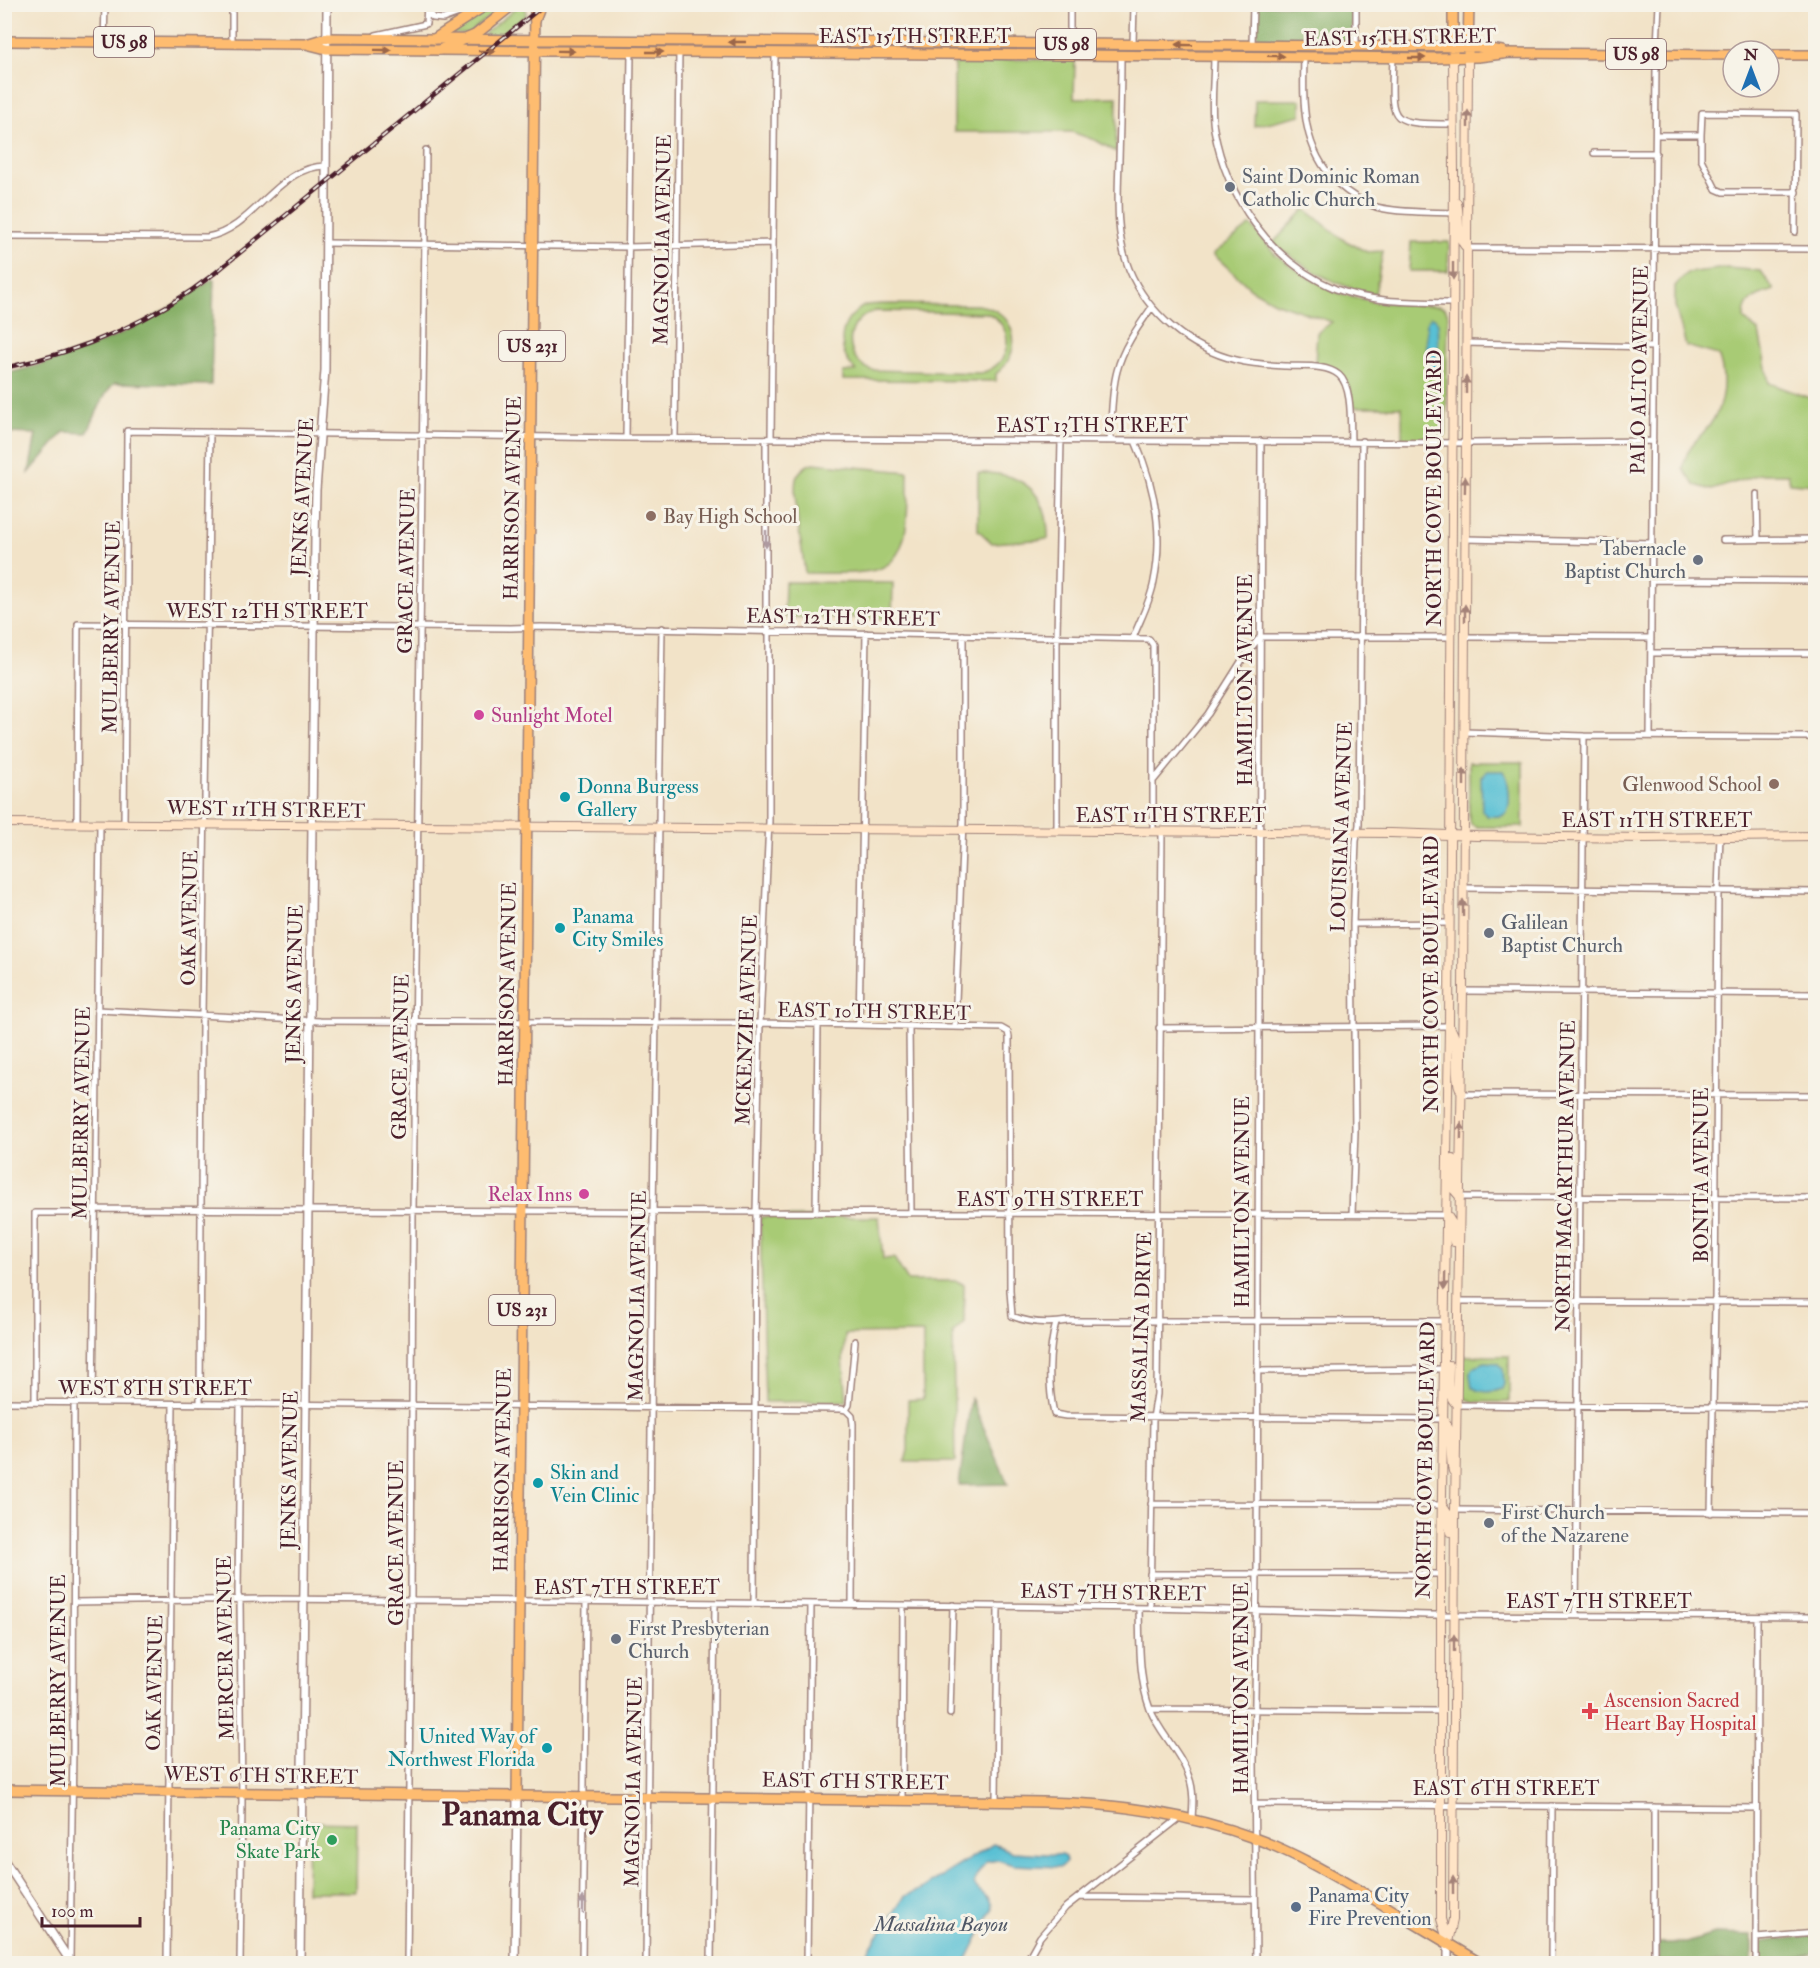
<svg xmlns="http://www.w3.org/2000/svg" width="1820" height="1968" font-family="'IM FELL Double Pica',serif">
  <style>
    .green { fill: #a8cb74; stroke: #797550; stroke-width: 1.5; fill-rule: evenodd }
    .forest { fill: #86af66; stroke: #686748; stroke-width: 1.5 }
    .water { fill: #58c0d4; stroke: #517080; stroke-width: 1.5 }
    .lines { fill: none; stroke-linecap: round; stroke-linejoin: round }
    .minor-casing { stroke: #9e817a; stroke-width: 8 }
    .tertiary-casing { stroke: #9e817a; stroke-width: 10 }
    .secondary-casing { stroke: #9e817a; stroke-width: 10 }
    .primary-casing { stroke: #9e817a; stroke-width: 12 }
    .trunk-casing { stroke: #9e817a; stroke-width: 12 }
    .minor { stroke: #fff; stroke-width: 5 }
    .tertiary { stroke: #fff; stroke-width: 7 }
    .secondary { stroke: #ffe4c6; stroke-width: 8 }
    .primary { stroke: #febc70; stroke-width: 9 }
    .trunk { stroke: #febc70; stroke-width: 9 }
    .rail-casing { stroke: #4a1f2b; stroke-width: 4.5 }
    .rail { stroke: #f7f3e8; stroke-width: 2; stroke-dasharray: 7; stroke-linecap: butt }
    .oneway { fill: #9b664a }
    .oneway2 { fill: #a48278 }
    .oneway3 { fill: #ae9aa0 }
    .worship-dot { fill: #6b7280; stroke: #f7f3e8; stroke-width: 2 }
    .education-dot { fill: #8d6e63; stroke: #f7f3e8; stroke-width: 2 }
    .hotel-dot { fill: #d1479c; stroke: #f7f3e8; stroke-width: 2 }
    .culture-dot { fill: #0f9aa8; stroke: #f7f3e8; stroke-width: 2 }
    .health-dot { fill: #e0444e; stroke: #f7f3e8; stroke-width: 2 }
    .leisure-dot { fill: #2e9e5b; stroke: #f7f3e8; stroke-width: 2 }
    .service-dot { fill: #5c6f8a; stroke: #f7f3e8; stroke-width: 2 }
    .labels { text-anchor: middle; stroke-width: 6; stroke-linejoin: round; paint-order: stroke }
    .shield { fill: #f7f3e8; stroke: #7e5f64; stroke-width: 1.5 }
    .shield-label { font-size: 18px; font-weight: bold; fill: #4a1f2b }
    .street-label { font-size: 20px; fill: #4a1f2b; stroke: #f7f3e8 }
    .worship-label { font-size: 20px; fill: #5b616d; stroke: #f7f3e8; text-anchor: start }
    .education-label { font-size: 20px; fill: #785e54; stroke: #f7f3e8; text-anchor: start }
    .hotel-label { font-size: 20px; fill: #b23c85; stroke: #f7f3e8; text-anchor: start }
    .culture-label { font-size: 20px; fill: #0d838f; stroke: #f7f3e8; text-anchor: start }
    .health-label { font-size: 20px; fill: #be3a42; stroke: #f7f3e8; text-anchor: start }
    .leisure-label { font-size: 20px; fill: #27864d; stroke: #f7f3e8; text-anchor: end }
    .service-label { font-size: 20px; fill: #4e5e75; stroke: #f7f3e8; text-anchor: start }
    .water-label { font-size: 21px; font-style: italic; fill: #4f5766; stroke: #f7f3e8 }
    .town-label { font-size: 32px; font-weight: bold; fill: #4a1f2b; stroke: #f7f3e8 }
  </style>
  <rect width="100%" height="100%" fill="#f7f3e8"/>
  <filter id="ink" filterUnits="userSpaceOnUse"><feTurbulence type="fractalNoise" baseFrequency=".0167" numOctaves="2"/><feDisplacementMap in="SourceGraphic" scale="12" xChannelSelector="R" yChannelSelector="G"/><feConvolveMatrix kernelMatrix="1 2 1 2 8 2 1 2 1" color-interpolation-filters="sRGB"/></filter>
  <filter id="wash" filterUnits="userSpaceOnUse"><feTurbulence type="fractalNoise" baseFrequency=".008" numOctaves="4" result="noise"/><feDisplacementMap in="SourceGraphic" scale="24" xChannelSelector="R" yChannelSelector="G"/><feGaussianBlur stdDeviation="1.35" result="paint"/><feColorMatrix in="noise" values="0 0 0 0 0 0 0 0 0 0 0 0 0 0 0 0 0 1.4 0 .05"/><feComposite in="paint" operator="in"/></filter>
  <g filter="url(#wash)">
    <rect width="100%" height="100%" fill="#f2e3c8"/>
    <path class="green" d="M493,5H503L468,34H449L450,32Z
      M520,5H526V15L501,35H485V33Z
      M954,59L1075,60L1074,98L1117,97L1116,152L1097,141L1072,132H954Z
      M1255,100H1301V115L1254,126Z
      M1305,209L1344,240L1367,252L1383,251L1375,294C1335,287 1305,268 1273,243Z
      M1251,225L1276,255L1303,274L1335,292L1375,302L1438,306L1445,308L1448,314L1446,435L1439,439H1402V407H1353C1351,382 1342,366 1315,364L1317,333L1332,322L1274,302L1251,289L1213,254Z
      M1411,242H1449L1448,271H1409Z
      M1727,268L1761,271L1774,290C1758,295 1743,299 1744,319L1759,332L1769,383L1815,400V485L1790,483L1788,474H1760L1712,490L1695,485L1683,469C1687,445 1694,444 1709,426C1724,406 1727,378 1718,355L1686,346L1675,306V286L1687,273Z
      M881,304L977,305C1016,309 1026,351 996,374V381L843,380V372L856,371C839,355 836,328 856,312C859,309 864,305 868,305C870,304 877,305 881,304ZM876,311L987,313C1016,326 1013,365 981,373L871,370C841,358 845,318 876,311Z
      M813,463L908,472C907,503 914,561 875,570C853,575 828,573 805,573C803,552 792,497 796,479C798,472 806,465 813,463Z
      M978,473C1023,471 1049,494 1048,539L992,543L978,530Z
      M785,582L893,583L892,618L784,617Z
      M1469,762H1523V827H1477L1471,824L1469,819Z
      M760,1217H879L883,1259L894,1258L908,1281H957L964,1285V1322L953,1333L955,1462H905L908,1450V1400L923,1399V1333L845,1334L843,1359L847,1401L765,1402Z
      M1463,1356H1509V1402H1474L1464,1398L1462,1393Z
      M308,1822L357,1823L356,1892H307Z"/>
    <path class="forest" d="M1256,5H1353L1352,35L1345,41L1261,40C1252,32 1256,16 1256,5Z
      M214,278L211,385L115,383C103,392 95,419 87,433L64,432L29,473L36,434L5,433V374C85,355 147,326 214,278Z
      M971,1398L1008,1484L959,1485Z
      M1714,1934L1752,1935V1963H1659L1658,1943H1687Z
      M1815,1935V1953L1806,1955L1784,1963H1759V1948L1762,1942Z"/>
    <path class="water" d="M1431,317L1435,318L1438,323V369L1432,374L1428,373L1426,367L1427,322Z
      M1488,771H1503C1509,777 1512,806 1506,813C1502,818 1493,816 1487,816L1482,811L1481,777Z
      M1484,1362L1498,1363L1503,1368L1504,1384L1502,1389C1493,1393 1480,1393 1472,1387L1470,1375L1473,1367Z
      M993,1844L1013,1852L1061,1855L1065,1857L1066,1862L1061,1867L1013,1865L998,1860L986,1862L977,1875L974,1884C979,1894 992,1896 992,1909L965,1963H862L871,1946L905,1896L920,1890Z"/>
  </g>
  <g filter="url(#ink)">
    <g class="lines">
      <g class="minor-casing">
        <path id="minor" d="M426,10L433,18L443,19L481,5
          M376,35L426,24L427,4
          M104,42L105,4
          M232,43V4
          M1070,44V4
          M1133,44L1134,4
          M1252,45L1253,4
          M1356,46V4
          M1121,55C1121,90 1120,125 1119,160C1118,195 1115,235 1129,269C1147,313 1190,349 1236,360C1252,364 1270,365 1286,366C1303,367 1326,364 1339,375C1353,387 1350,425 1351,441
          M1214,56C1214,80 1210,106 1214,129C1226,197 1271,262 1336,289C1372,303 1416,302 1453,303
          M1304,57C1303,103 1301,147 1337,183C1348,193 1361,202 1376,207C1401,213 1429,212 1455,213
          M1393,57C1391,123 1386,124 1454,124
          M1656,135H1701L1702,113L1796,114L1795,232
          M1701,135V159L1716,189L1723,192H1796
          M1594,153H1656
          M4,236L207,237C255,229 276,166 326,166
          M326,243L628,247L773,243
          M1467,248L1816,249
          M1466,343L1653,347
          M626,438L631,52
          M675,438L679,50
          M771,439L775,53
          M1110,441C1112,418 1111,393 1117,371C1123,347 1138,327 1152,307
          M1757,494L1758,539
          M1465,539L1652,543
          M1723,540L1816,539
          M1652,580L1816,581
          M1465,637L1651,638
          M1133,638C1140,620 1151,600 1154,581C1164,532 1155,486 1135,441
          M1651,653H1816
          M1464,732L1584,736L1808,737L1816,740
          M1650,736L1656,68L1659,4
          M1154,780L1208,714L1244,657L1260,637H1451
          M77,824L78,624L511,628L541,627L1149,639L1153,645V832
          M124,824L127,431L626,438L1472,443L1653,441
          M1057,831V636L1061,440
          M1463,888L1816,892
          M1353,924L1450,923
          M1463,991L1816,994
          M97,1010L320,1021L760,1023L1001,1028L1008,1032L1009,1037L1010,1291L1012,1316C1029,1323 1050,1324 1068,1321H1445
          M859,1025L866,633
          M909,1026L911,1213
          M955,1027L963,822V635
          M1159,1028L1449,1026
          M1462,1094L1816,1095
          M1460,1197L1816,1198
          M816,1213L818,1024
          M1352,1214L1355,1132L1353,924L1356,841L1359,825L1362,441
          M1459,1301L1816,1302
          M1056,1323C1048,1351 1048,1386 1054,1414L1066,1416L1443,1419
          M1257,1371L1444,1369
          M4,1402L841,1409L846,1410
          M35,1402V1213H79L95,1209L1447,1215
          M93,1403L100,824
          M200,1404L202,1016L210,432
          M240,1404L238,1595L240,1600L242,1803L240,1964
          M1457,1405L1816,1408
          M846,1410L852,1416L853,1424L852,1604
          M846,1410L849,1405L855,1341
          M1151,1504L1442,1505
          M1455,1510L1816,1513
          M1711,1513L1715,1303L1718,890L1720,836
          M1150,1574H1441
          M74,1602L267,1599L554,1601L1150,1608L1429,1615L1816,1617
          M754,1603L756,1213L760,1023L769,821V630L766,621V439
          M1139,1608C1140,1641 1138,1677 1150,1709C1159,1733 1181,1752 1189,1777C1194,1790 1193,1805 1192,1818
          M1150,1608L1153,1418L1157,1394L1162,832
          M1576,1616L1584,736
          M1150,1709L1441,1711
          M950,1714L953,1605
          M902,1800L903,1605
          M996,1801L998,1606
          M1255,1804L1756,1808
          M1079,1897L1255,1899
          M1756,1938L1816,1933
          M70,1959L73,1750L74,1403
          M167,1964L173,1404
          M407,1964L411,1600L413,1211L426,150
          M582,1964L586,1601
          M646,1964L653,1212L662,628
          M711,1964L715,1603
          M807,1964L811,1604
          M1025,1964L1040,1937L1066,1907L1182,1816
          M1256,1964L1254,1761L1257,1573L1261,441
          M1551,1964L1552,1806
          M1654,1964V1807
          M1756,1964L1757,1617"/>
      </g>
      <g class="tertiary-casing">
        <path id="tertiary" d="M4,1860L72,1964
          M300,1964L315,537L316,490L325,370L327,4
          M515,1964L517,1796
          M1448,1964V1943"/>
      </g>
      <g class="secondary-casing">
        <path id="secondary" d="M1457,203C1461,217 1455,238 1467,248
          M4,823L1391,833L1477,836L1646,838L1816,836
          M1449,1026C1464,1046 1451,1071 1461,1092
          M1453,1159L1454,1190L1460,1197
          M1447,1215L1452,1223L1454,1242
          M1449,1365C1449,1378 1446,1396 1457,1405
          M1444,1419C1455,1435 1448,1454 1453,1471
          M1442,1505L1448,1514L1450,1532
          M1448,1942L1453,1920L1455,1510L1463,991L1468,58
          M1448,1943L1441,1919V1560L1449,1026L1454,172L1453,58"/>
      </g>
      <g class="primary-casing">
        <path id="primary" d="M434,39L1478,47L1502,51
          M439,50L1436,58L1478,57L1510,53L1733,55
          M1453,52V4
          M1468,53L1469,4
          M1769,55H1816
          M4,1790L1043,1802C1116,1803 1185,1813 1254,1838C1296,1853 1334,1876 1372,1898C1409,1920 1445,1942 1482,1964
          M517,1796L535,4"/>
      </g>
      <g class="trunk-casing">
        <path id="trunk" d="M535,20L541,4
          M4,41L306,44L326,49L439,50L475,35L514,4
          M306,44L326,38L434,39L488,4"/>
      </g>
      <use href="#minor" class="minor"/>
      <use href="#tertiary" class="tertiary"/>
      <use href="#secondary" class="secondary"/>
      <use href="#primary" class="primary"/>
      <use href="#trunk" class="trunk"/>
      <g class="rail-casing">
        <path id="rail" d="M4,368C80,352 154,321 215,273L545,4"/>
      </g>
      <use href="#rail" class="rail"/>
    </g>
    <defs><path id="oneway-solid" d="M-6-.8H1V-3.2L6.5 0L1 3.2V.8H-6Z" transform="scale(1.5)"/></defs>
    <g class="oneway">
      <use href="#oneway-solid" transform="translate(737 42) rotate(-180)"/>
      <use href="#oneway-solid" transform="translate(1184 45) rotate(-179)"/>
      <use href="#oneway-solid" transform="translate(383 50) rotate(1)"/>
      <use href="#oneway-solid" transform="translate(487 51)"/>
      <use href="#oneway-solid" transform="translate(566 51) rotate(1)"/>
      <use href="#oneway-solid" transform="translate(655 52)"/>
      <use href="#oneway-solid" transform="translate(1276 56) rotate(1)"/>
      <use href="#oneway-solid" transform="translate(1417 58)"/>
    </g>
    <g class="oneway2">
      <use href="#oneway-solid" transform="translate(1468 119) rotate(-90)"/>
      <use href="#oneway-solid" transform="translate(1453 271) rotate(90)"/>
      <use href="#oneway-solid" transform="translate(1466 385) rotate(-90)"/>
      <use href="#oneway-solid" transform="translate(1465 485) rotate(-89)"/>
      <use href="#oneway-solid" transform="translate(1465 613) rotate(-90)"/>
      <use href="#oneway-solid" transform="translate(1464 777) rotate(-90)"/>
      <use href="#oneway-solid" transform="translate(1463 908) rotate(-90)"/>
      <use href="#oneway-solid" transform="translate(1461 1131) rotate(-89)"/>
      <use href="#oneway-solid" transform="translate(1445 1281) rotate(91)"/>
      <use href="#oneway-solid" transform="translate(1454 1643) rotate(-90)"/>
      <use href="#oneway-solid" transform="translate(1453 1885) rotate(-90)"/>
    </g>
    <g class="oneway3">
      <use href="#oneway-solid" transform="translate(766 539) rotate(90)"/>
      <use href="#oneway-solid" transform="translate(583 1905) rotate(-89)"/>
    </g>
  </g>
  <g class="worship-dot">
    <circle cx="1230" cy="187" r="6"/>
    <circle cx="1698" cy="560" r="6"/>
    <circle cx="1489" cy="933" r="6"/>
    <circle cx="1489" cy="1523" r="6"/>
    <circle cx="616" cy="1639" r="6"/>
  </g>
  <g class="education-dot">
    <circle cx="651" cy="516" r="6"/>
    <circle cx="1774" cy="784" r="6"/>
  </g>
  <g class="hotel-dot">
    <circle cx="479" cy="715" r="6"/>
    <circle cx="584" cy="1194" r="6"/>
  </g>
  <g class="culture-dot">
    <circle cx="565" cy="797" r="6"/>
    <circle cx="560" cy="928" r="6"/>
    <circle cx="538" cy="1483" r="6"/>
    <circle cx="547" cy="1748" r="6"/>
  </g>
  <path class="health-dot" d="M1587 1702h6v6h6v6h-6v6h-6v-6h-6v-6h6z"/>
  <circle class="leisure-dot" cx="332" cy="1840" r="6"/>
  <circle class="service-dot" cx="1296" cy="1907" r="6"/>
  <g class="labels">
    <g class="shield">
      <rect x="94" y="27" width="60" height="30" rx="4.5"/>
      <rect x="1036" y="29" width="60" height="30" rx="4.5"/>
      <rect x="1606" y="39" width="60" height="30" rx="4.5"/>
      <rect x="499" y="331" width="66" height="30" rx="4.5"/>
      <rect x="489" y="1295" width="66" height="30" rx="4.5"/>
    </g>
    <g class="shield-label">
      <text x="124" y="48">US 98</text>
      <text x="1066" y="50">US 98</text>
      <text x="1636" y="60">US 98</text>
      <text x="532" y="352">US 231</text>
      <text x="522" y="1316">US 231</text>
    </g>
    <g class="street-label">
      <text x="915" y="43">EAST 15TH STREET</text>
      <text transform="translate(1400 37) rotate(-1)" y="7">EAST 15TH STREET</text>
      <text transform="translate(662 240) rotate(-89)" y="7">MAGNOLIA AVENUE</text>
      <text transform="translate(1639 370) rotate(-89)" y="7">PALO ALTO AVENUE</text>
      <text x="1092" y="432">EAST 13TH STREET</text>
      <text transform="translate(1434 488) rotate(-90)" y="7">NORTH COVE BOULEVARD</text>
      <text transform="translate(302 497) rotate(-87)" y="7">JENKS AVENUE</text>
      <text transform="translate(512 498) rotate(-89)" y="7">HARRISON AVENUE</text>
      <text transform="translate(406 571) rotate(-89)" y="7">GRACE AVENUE</text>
      <text x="267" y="618">WEST 12TH STREET</text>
      <text transform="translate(843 617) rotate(1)" y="7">EAST 12TH STREET</text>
      <text transform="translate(111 627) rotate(-89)" y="7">MULBERRY AVENUE</text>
      <text transform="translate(1245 680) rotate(-90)" y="7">HAMILTON AVENUE</text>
      <text transform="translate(266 809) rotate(1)" y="7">WEST 11TH STREET</text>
      <text x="1171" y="822">EAST 11TH STREET</text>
      <text x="1657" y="827">EAST 11TH STREET</text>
      <text transform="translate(1341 827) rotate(-88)" y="7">LOUISIANA AVENUE</text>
      <text transform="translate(189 918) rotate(-89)" y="7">OAK AVENUE</text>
      <text transform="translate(1431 974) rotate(-90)" y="7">NORTH COVE BOULEVARD</text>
      <text transform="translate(294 984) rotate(-89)" y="7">JENKS AVENUE</text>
      <text transform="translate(507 984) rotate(-89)" y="7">HARRISON AVENUE</text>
      <text transform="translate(874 1011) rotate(1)" y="7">EAST 10TH STREET</text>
      <text transform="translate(746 1020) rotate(-88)" y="7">MCKENZIE AVENUE</text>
      <text transform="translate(400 1057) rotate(-89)" y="7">GRACE AVENUE</text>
      <text transform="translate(81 1113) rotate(-89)" y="7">MULBERRY AVENUE</text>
      <text transform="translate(1701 1175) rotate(-90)" y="7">BONITA AVENUE</text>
      <text transform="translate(1565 1176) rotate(-89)" y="7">NORTH MACARTHUR AVENUE</text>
      <text x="1050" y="1206">EAST 9TH STREET</text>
      <text transform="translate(1242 1202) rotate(-90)" y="7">HAMILTON AVENUE</text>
      <text transform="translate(637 1296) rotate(-89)" y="7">MAGNOLIA AVENUE</text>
      <text transform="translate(1141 1327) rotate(-88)" y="7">MASSALINA DRIVE</text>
      <text x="155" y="1395">WEST 8TH STREET</text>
      <text transform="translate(1425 1460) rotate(-89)" y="7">NORTH COVE BOULEVARD</text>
      <text transform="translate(289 1470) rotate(-89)" y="7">JENKS AVENUE</text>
      <text transform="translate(502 1470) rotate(-89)" y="7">HARRISON AVENUE</text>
      <text transform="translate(396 1543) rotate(-90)" y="7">GRACE AVENUE</text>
      <text x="627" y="1594">EAST 7TH STREET</text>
      <text transform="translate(1113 1592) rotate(1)" y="7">EAST 7TH STREET</text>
      <text x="1599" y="1608">EAST 7TH STREET</text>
      <text transform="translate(225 1648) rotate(-91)" y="7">MERCER AVENUE</text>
      <text transform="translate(58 1681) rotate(-90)" y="7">MULBERRY AVENUE</text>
      <text transform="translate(154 1683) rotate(-89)" y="7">OAK AVENUE</text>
      <text transform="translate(1241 1688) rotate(-90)" y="7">HAMILTON AVENUE</text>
      <text transform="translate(261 1775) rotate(1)" y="7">WEST 6TH STREET</text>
      <text transform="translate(855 1781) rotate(1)" y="7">EAST 6TH STREET</text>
      <text transform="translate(633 1782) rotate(-89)" y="7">MAGNOLIA AVENUE</text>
      <text x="1506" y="1795">EAST 6TH STREET</text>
    </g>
    <g class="worship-label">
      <text x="1242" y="183">Saint Dominic Roman<tspan x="1242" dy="23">Catholic Church</tspan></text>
      <text x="1686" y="555" text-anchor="end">Tabernacle<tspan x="1686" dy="23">Baptist Church</tspan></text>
      <text x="1501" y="929">Galilean<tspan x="1501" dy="23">Baptist Church</tspan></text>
      <text x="1501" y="1519">First Church<tspan x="1501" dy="23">of the Nazarene</tspan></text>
      <text x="628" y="1635">First Presbyterian<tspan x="628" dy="23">Church</tspan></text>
    </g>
    <g class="education-label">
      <text x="663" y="523">Bay High School</text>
      <text x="1762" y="791" text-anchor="end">Glenwood School</text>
    </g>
    <g class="hotel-label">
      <text x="491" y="722">Sunlight Motel</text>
      <text x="572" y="1201" text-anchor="end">Relax Inns</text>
    </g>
    <g class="culture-label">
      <text x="577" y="793">Donna Burgess<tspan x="577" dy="23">Gallery</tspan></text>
      <text x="572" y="923">Panama<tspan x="572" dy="23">City Smiles</tspan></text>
      <text x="550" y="1479">Skin and<tspan x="550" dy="23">Vein Clinic</tspan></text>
      <text x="535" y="1743" text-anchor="end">United Way of<tspan x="535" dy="23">Northwest Florida</tspan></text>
    </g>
    <g class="health-label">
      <text x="1604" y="1707">Ascension Sacred<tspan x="1604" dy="23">Heart Bay Hospital</tspan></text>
    </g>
    <g class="leisure-label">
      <text x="320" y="1835">Panama City<tspan x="320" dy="23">Skate Park</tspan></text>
    </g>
    <g class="service-label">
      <text x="1308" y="1902">Panama City<tspan x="1308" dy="23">Fire Prevention</tspan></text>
    </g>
    <g class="water-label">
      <text x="941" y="1931">Massalina Bayou</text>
    </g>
    <g class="town-label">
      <text x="522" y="1825">Panama City</text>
    </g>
  </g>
  <rect width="1820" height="1968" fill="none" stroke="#f7f3e8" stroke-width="24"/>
  <g transform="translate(1751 69)"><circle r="28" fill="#f7f3e8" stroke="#b29e9c" stroke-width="1.5"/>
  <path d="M0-4.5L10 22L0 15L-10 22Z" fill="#1f6fb2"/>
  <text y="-9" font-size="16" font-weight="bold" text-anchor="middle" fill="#4a1f2b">N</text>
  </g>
  <path d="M42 1917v9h98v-9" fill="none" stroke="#4a1f2b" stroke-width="3"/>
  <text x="51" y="1917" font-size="18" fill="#4a1f2b" stroke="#f7f3e8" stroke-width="4.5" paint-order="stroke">100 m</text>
</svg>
